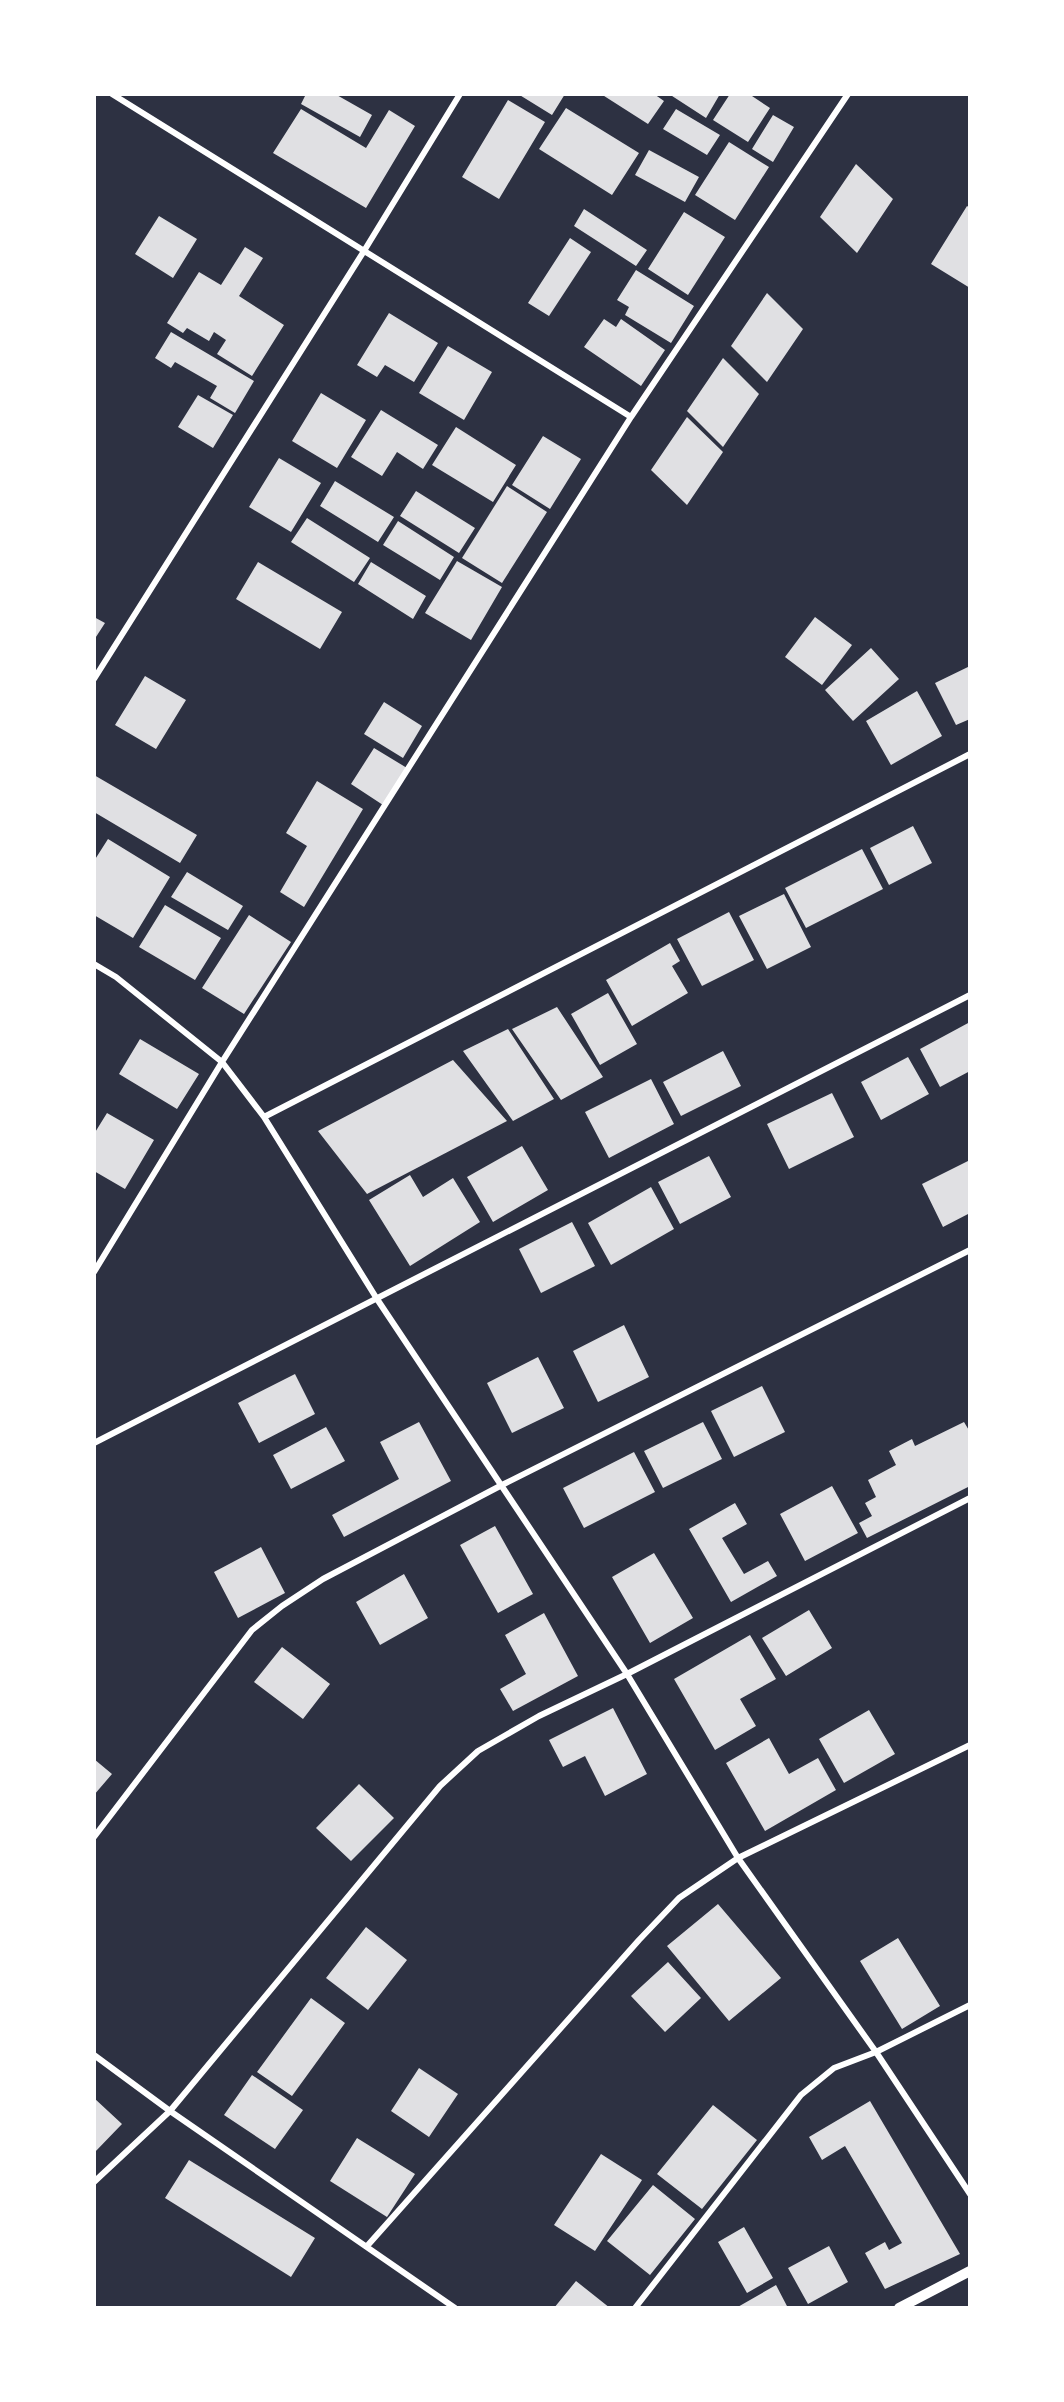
<svg xmlns="http://www.w3.org/2000/svg" width="1064" height="2402" font-family="'Roboto Condensed',sans-serif">
  <style>
    .building { fill: #e0e0e3 }
    .lines { fill: none; stroke-linecap: round; stroke-linejoin: round }
    .minor { stroke: #fff; stroke-width: 6 }
    .tertiary { stroke: #fff; stroke-width: 10 }
  </style>
  <rect width="100%" height="100%" fill="#2d3142"/>
  <path class="building" d="M306,94H335L372,115L360,137L301,104Z
    M518,94H565L552,115Z
    M601,94H654L664,101L648,124Z
    M669,94H720L706,118Z
    M730,94H749L770,108L748,142L713,120Z
    M508,100L545,122L499,199L462,177Z
    M566,108L639,153L612,195L539,149Z
    M301,109L366,148L389,110L415,126L366,208L273,153Z
    M676,109L720,135L707,155L663,129Z
    M773,115L794,127L773,162L752,149Z
    M729,142L769,167L735,220L695,195Z
    M649,150L699,177L685,202L635,175Z
    M856,164L893,199L857,253L820,217Z
    M967,206L970,208V288L931,264Z
    M584,209L647,250L636,266L574,226Z
    M684,212L725,237L688,295L648,269Z
    M159,216L197,239L173,278L135,254Z
    M570,238L591,252L549,316L528,303Z
    M245,247L263,258L239,296L284,325L252,376L217,354L226,340L214,332L209,341L187,328L183,333L167,323L199,272L221,285Z
    M636,270L694,306L671,343L625,315L629,307L617,300Z
    M767,293L803,329L767,382L731,346Z
    M389,313L438,343L414,382L385,365L377,377L357,365Z
    M604,319L616,327L621,319L665,350L641,386L584,347Z
    M171,332L254,381L235,413L210,398L217,386L175,362L171,368L155,358Z
    M448,346L492,372L464,420L419,393Z
    M723,358L759,394L723,447L687,411Z
    M321,393L366,420L337,468L292,441Z
    M198,395L233,415L213,448L178,427Z
    M381,410L438,445L423,469L397,452L382,476L351,457Z
    M687,417L723,452L687,505L651,470Z
    M456,427L516,465L493,502L432,465Z
    M543,436L581,459L550,509L512,485Z
    M279,458L321,483L291,532L249,507Z
    M335,481L394,517L378,542L320,506Z
    M507,486L547,512L502,583L462,558Z
    M416,491L475,528L459,553L400,516Z
    M307,518L370,558L354,582L291,542Z
    M398,521L454,557L440,580L383,545Z
    M457,561L502,587L471,640L425,613Z
    M258,562L342,612L320,649L236,599Z
    M371,562L426,596L413,619L358,584Z
    M94,617L105,623L94,640Z
    M815,617L852,645L822,685L785,657Z
    M871,648L899,679L853,721L825,690Z
    M970,666V719L956,725L935,683Z
    M145,676L186,700L156,749L115,725Z
    M917,691L942,736L891,765L866,721Z
    M384,702L422,726L403,758L364,734Z
    M374,748L407,768L383,805L351,784Z
    M94,775L197,835L180,863L94,812Z
    M317,781L363,809L304,907L280,892L307,846L286,833Z
    M913,826L932,863L889,885L870,848Z
    M108,839L170,877L133,938L94,915V861Z
    M862,849L883,889L806,928L785,888Z
    M187,872L243,906L228,930L171,897Z
    M784,894L811,947L767,969L739,916Z
    M165,905L221,938L195,980L139,947Z
    M729,912L754,960L702,986L677,939Z
    M249,915L291,942L244,1014L202,988Z
    M670,943L680,961L672,966L688,993L632,1026L606,980Z
    M608,993L637,1044L600,1065L571,1014Z
    M557,1007L603,1077L561,1100L512,1029Z
    M970,1022V1071L940,1087L920,1049Z
    M508,1029L554,1099L513,1121L463,1051Z
    M140,1039L199,1074L177,1109L119,1074Z
    M723,1051L741,1086L681,1116L663,1082Z
    M908,1057L929,1094L881,1120L861,1082Z
    M453,1060L507,1121L367,1194L318,1131Z
    M651,1079L674,1124L609,1158L585,1112Z
    M832,1093L854,1137L789,1169L767,1124Z
    M107,1113L154,1140L125,1189L94,1171V1134Z
    M522,1146L548,1190L493,1222L467,1177Z
    M709,1156L731,1197L680,1224L658,1182Z
    M970,1160V1213L943,1227L922,1184Z
    M410,1175L423,1197L453,1178L480,1222L410,1266L369,1200Z
    M651,1187L674,1229L611,1265L588,1223Z
    M572,1222L595,1266L541,1293L519,1249Z
    M624,1325L649,1377L598,1402L573,1351Z
    M538,1357L564,1408L512,1433L487,1383Z
    M295,1374L315,1414L259,1443L238,1403Z
    M762,1386L785,1432L734,1457L711,1411Z
    M419,1422L451,1481L344,1537L332,1515L399,1479L380,1442Z
    M703,1422L722,1459L663,1488L644,1451Z
    M964,1422L970,1432V1486L867,1538L859,1523L872,1516L865,1503L876,1497L868,1480L896,1465L889,1451L912,1439L915,1446Z
    M326,1427L345,1461L291,1489L273,1455Z
    M634,1452L655,1492L584,1528L563,1488Z
    M832,1486L858,1533L805,1561L780,1514Z
    M735,1503L747,1524L722,1538L744,1574L768,1561L777,1576L731,1602L689,1529Z
    M495,1526L533,1594L498,1613L460,1545Z
    M261,1547L285,1593L238,1618L214,1572Z
    M654,1553L693,1618L650,1643L612,1577Z
    M404,1574L428,1618L380,1645L356,1602Z
    M809,1610L832,1648L786,1676L762,1638Z
    M544,1613L578,1676L513,1711L500,1689L526,1674L505,1635Z
    M750,1635L776,1679L740,1699L756,1726L715,1750L674,1679Z
    M282,1647L330,1684L303,1719L254,1682Z
    M613,1708L647,1774L605,1796L585,1756L563,1767L549,1740Z
    M869,1710L895,1754L844,1783L819,1739Z
    M769,1738L789,1774L818,1758L836,1790L765,1831L726,1763Z
    M94,1759L112,1774L94,1795Z
    M359,1784L394,1818L351,1861L316,1828Z
    M718,1904L781,1978L729,2021L667,1946Z
    M366,1927L407,1960L368,2010L326,1978Z
    M898,1938L940,2006L902,2029L860,1961Z
    M668,1962L701,1998L665,2032L631,1996Z
    M311,1998L345,2023L292,2096L257,2072Z
    M419,2068L458,2094L429,2137L391,2111Z
    M252,2075L303,2110L275,2149L224,2115Z
    M94,2098L122,2124L94,2153Z
    M870,2101L960,2254L885,2289L865,2253L885,2242L889,2250L902,2243L845,2146L822,2160L809,2137Z
    M713,2105L757,2140L702,2209L657,2174Z
    M357,2138L415,2174L387,2217L330,2181Z
    M601,2154L642,2180L595,2251L554,2225Z
    M189,2160L315,2238L291,2277L165,2198Z
    M653,2185L695,2219L650,2275L607,2241Z
    M744,2227L773,2278L747,2293L718,2242Z
    M829,2246L848,2282L808,2304L788,2268Z
    M576,2281L610,2308H554Z
    M776,2285L788,2308H736Z"/>
  <g class="lines">
    <path class="minor" d="M112,94L631,417
      M94,679L364,251L460,94
      M94,964L116,977L222,1062L264,1117L377,1299L627,1674L738,1858L876,2052L970,2194
      M264,1117L970,754
      M94,1272L222,1062L631,417L848,94
      M94,1443L970,995
      M94,1837L252,1630L282,1606L323,1579L502,1485L970,1250
      M94,2055L170,2111L455,2308
      M94,2182L170,2111L440,1786L478,1751L539,1716L627,1674L970,1498
      M368,2245L639,1940L679,1898L738,1858L970,1745
      M635,2308L801,2095L834,2068L876,2052L970,2005"/>
    <path class="tertiary" d="M899,2308L970,2271"/>
  </g>
  <rect width="1064" height="2402" fill="none" stroke="#ffffff" stroke-width="192"/>
</svg>
